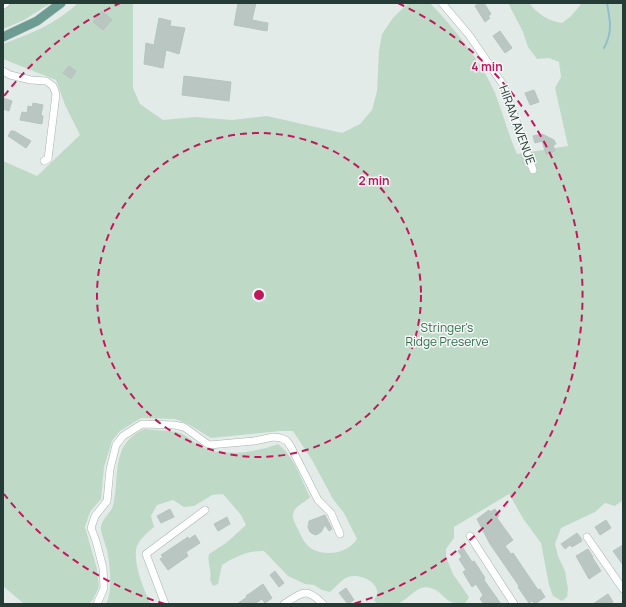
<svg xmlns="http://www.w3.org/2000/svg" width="626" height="607" font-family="Manrope,sans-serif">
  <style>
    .green { fill: #bedac7 }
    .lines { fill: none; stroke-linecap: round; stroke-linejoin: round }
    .stream { stroke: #91beca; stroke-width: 2 }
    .building { fill: #b9c6c1; stroke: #b6c4bf }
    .minor-casing { stroke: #a6b3af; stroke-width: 8 }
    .major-casing { stroke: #c2c8c7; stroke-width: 10 }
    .minor { stroke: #fff; stroke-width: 7 }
    .major { stroke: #6d9c92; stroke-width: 9 }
    .ring { fill: none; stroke: #c2185b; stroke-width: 2; stroke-dasharray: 7 5 }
    .labels { text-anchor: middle; stroke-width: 3; stroke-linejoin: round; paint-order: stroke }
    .street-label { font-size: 12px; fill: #253b36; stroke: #f3f8f6 }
    .park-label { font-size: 12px; fill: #336d4d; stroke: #f3f8f6 }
    .centre { fill: #c2185b; stroke: #f3f8f6; stroke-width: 2 }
    .ring-label { font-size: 12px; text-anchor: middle; font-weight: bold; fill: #c2185b; stroke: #f3f8f6; stroke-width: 3; stroke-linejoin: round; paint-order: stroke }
  </style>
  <rect width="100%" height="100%" fill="#e3ebe8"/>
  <path class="green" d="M3,3H51L24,20L3,29Z
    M78,3H133V88L140,104L163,120L195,117L232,120L267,116L342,133L360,124L372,110L377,91L379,51L382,34L393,18L406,5L409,3H430C453,27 482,62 495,93C503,113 508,134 517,154L568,146L555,88L561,77L559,62L549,58L537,59L528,47L523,32L508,3H529C538,14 548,21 562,23L571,16L582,3H623V500L615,506L605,503L595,512L561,528L555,544L558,556L565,571L568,589L567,597L562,601L553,596L549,585L541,543L524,520L509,494L454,527V538L446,549V557L453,574L469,597C467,602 465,604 460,604C446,604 442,591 431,588C416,583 409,601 396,604C390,605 383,604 377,604L374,600C375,598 376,596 377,594C379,581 358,573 348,577C341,580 336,587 330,592L322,590L314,585L305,584L288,576L264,551C249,550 234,557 222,565L218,584L213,586L210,580C212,571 207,563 209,554L226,543L246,525L241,515L223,494L212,495L194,506L184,507L173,500L157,505L151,516L154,527C148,532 140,539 137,546C132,561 144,591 151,604H106C113,590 110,565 107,550C105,544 102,536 101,530C100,520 110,514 113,506C119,483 112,450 134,435C137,433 141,430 145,429C148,429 151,430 154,430C165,431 177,430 186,436C192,440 197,445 204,448C226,457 256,452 278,444C294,456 301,479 310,497C305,503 294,506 293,514C292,519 296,525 298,529C301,536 305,545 312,549C327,557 348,553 357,539L344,513L333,499L312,460L293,431H280L211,438L188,424L175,419L141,418L120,431L112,441L104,467L101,499L90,512L85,527L97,569L99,587L93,600L88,604H24L3,586V161L37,176L80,135L65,105L56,80L3,59V44C32,33 54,25 78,3Z"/>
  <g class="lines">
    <path class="stream" d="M604,48C613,32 610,20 607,3"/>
  </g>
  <path class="building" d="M238,3H256L252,20L268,23L267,31L234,25Z
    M479,3H484L491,14L488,16L490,18L485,22L475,6Z
    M102,11L112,20L103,30L93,22Z
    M159,18L171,21L170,26L185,28L179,54L166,50L163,68L144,64L146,43L154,45Z
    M500,31L512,48L505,53L493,36Z
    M69,66L76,71L71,79L63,73Z
    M184,76L231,82L229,101L182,95Z
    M534,90L539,102L530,105L525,93Z
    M3,98L12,101L9,111L3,109Z
    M33,103L43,105L41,115L43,116L42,124L20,120L22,112L27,113L28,106L32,107Z
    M11,131H14L31,141L26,148L8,136Z
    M542,134L554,140L556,144L553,145L555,151L546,154L542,141L535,143L533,136Z
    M170,509L174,517L161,523L157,516Z
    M495,509L499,516L497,518L513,540L505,546L511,554L513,553L538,590L540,589L545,597L535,604L532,601L529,603L518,587L519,586L490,544L477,519L489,510L490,512Z
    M325,515L332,529L329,531L325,525L321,532L318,534L315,535L310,532L308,527L309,521Z
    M227,517L230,524L218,531L214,524Z
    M606,520L611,528L600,535L595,527Z
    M577,533L581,538V539L582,541L572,547L570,545L565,549L561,544Z
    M195,535L200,543L186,552L188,556L168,570L160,559L163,557L161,555L188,537L189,539Z
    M623,545V565L613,551Z
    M463,548L472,562L474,561L478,567L485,578L484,580L501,604H484L480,599L483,595L476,584L472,587L463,572L466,570L459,559L462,557L458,551Z
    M588,549L593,557H592L601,571L589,579L576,556Z
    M275,571L284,583L279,587L270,575Z
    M263,584L272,598L265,603L262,599L255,604H237L247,597L246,596Z
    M346,588L354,600L348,604L339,593Z
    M608,594L613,602L610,604H593Z"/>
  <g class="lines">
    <g class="minor-casing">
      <path id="minor" d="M442,3L469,35L504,86L533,170
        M3,5L6,3
        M3,71L10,75L31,80L46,81L53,86L56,94L48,159L44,161
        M470,536L514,604
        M587,537L623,589
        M97,604L104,588L103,568L96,541L91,528L95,516L107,501L110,469L116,445L123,436L142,424L174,425L184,427L209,445L254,441L273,437L281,438L287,441L291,447L318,500L331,513L340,534
        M165,604L146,554L205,510
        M284,604C303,592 306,587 323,604"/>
    </g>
    <g class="major-casing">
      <path id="major" d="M3,37L37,21L61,3"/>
    </g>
    <use href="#minor" class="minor"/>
    <use href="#major" class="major"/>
  </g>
  <g class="ring">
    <circle cx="259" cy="295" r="162"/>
    <path d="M165 604A323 323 0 0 1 4 494M4 96A323 323 0 0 1 120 3M398 3A323 323 0 0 1 353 604"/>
  </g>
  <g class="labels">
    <g class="street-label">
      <text transform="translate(517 125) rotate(70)" y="4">HIRAM AVENUE</text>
    </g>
    <g class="park-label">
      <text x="447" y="332">Stringer's<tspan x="447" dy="14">Ridge Preserve</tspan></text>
    </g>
  </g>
  <circle cx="259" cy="295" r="6" class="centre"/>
  <g class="ring-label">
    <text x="487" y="71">4 min</text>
    <text x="374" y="185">2 min</text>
  </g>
  <rect width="626" height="607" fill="none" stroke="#253b36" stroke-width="8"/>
</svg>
